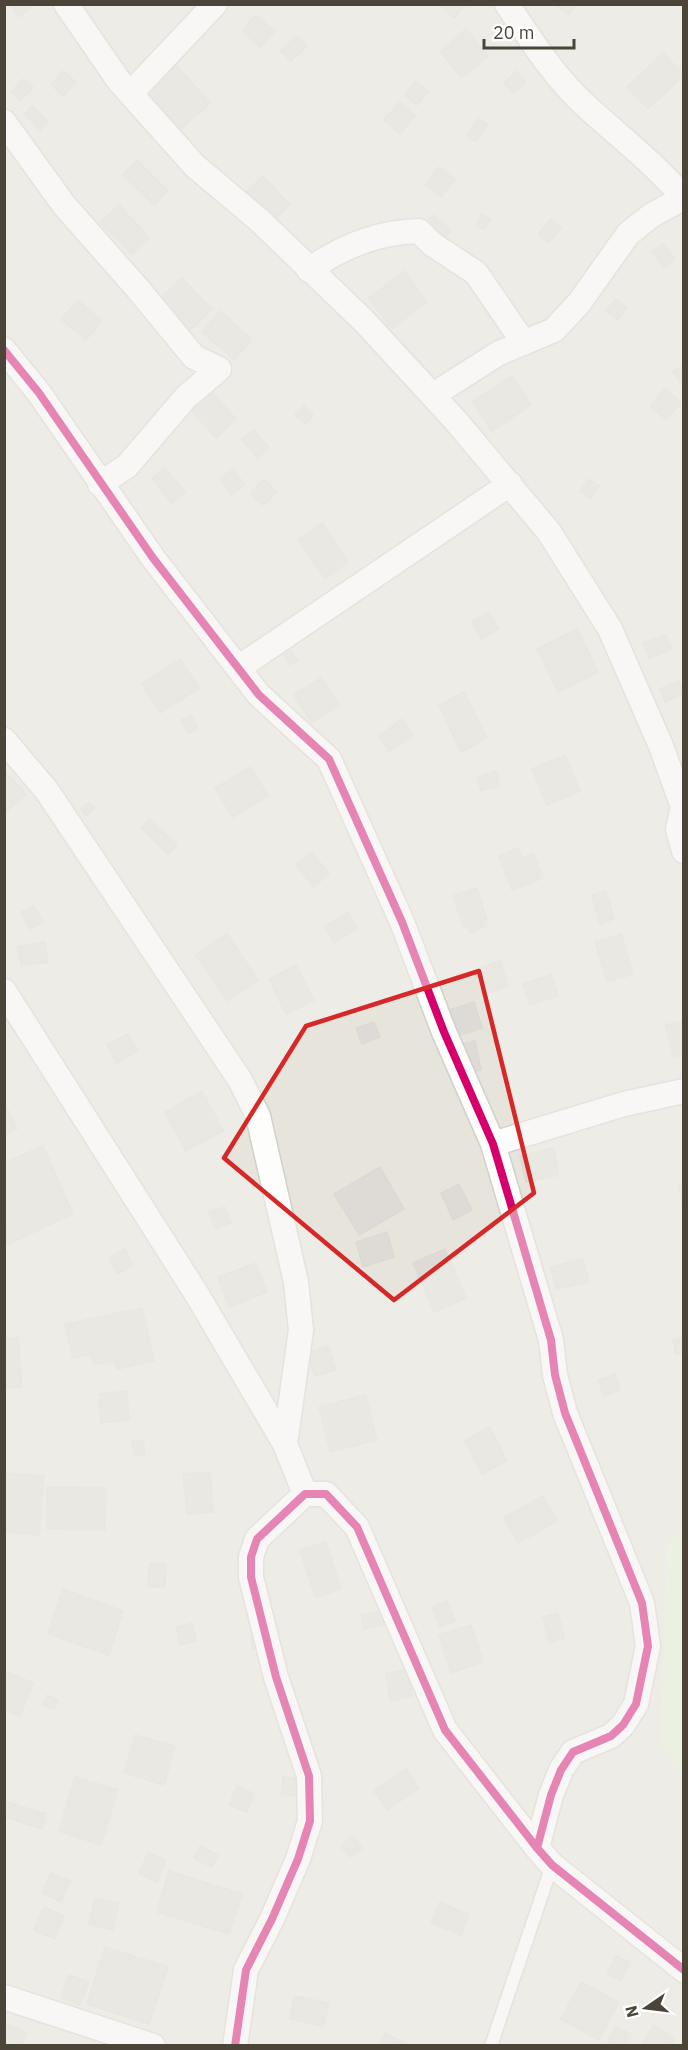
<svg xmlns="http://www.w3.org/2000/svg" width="688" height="2050" font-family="'IBM Plex Sans',sans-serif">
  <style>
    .residential { fill: #e7e4dc }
    .grass { fill: #e1eecf }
    .building { fill: #dedbd6; stroke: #dcd9d4; stroke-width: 1.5 }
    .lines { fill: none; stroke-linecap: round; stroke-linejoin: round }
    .lane-casing { stroke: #d2d0cb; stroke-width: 15 }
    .street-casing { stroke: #d2d0cb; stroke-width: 27 }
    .lane { stroke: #fdfdfc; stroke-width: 12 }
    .street { stroke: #fdfdfc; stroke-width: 24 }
    .cycleway-casing { stroke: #fff; stroke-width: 11 }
    .cycleway { stroke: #d6006c; stroke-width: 8 }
    .marked { fill: none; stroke: #d62828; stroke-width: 4.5; stroke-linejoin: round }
  </style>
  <rect width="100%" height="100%" fill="#f4f2ee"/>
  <path class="residential" d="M5,5H683L684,1529L668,1540L661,1740L683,1779V2045L5,2046Z"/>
  <path class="grass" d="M683,1529V1779L661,1741L668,1539Z"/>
  <path class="building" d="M9,4H35L19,17Z
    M440,4H467L454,18Z
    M574,4L575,6L568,15L556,5Z
    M256,15L275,31L261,47L242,31Z
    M466,29L488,56L462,78L440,52Z
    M297,36L307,46L291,61L281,51Z
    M663,53L684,75L648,109L627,87Z
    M176,65L210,103L181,129L147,92Z
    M63,71L76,82L64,96L51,85Z
    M516,71L526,82L514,94L504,83Z
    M23,79L33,87L21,100L11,92Z
    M416,81L428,91L417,105L405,95Z
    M400,102L415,116L400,134L384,120Z
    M32,106L48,121L40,130L25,114Z
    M478,119L487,124L476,142L467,136Z
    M137,160L168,191L154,205L123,175Z
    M439,167L455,179L441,197L425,185Z
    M263,176L290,205L272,222L245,193Z
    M119,205L149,238L131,254L100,222Z
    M482,214L491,220L484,230L476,224Z
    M433,215L451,231L441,242L423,226Z
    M551,219L561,228L548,243L538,234Z
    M663,244L675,259L664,268L652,252Z
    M405,271L427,302L391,329L369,298Z
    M182,278L212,309L189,331L160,299Z
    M616,299L627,308L617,320L606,311Z
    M78,300L102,321L86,340L61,319Z
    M220,311L252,339L234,360L202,332Z
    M684,366V381L680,383L673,371Z
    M512,376L531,405L492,431L472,402Z
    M206,386L236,419L216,438L186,404Z
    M665,388L681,403L666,420L650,406Z
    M304,406L313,415L305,424L295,415Z
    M254,430L269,448L257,458L242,439Z
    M165,468L185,492L172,503L152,479Z
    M233,469L245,485L231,495L220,479Z
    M264,479L277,492L263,505L250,493Z
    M589,479L599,486L590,499L580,491Z
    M322,523L348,562L325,578L298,540Z
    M488,612L499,629L482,639L472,622Z
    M577,629L598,672L558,692L537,649Z
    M666,635L672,649L649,658L643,643Z
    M291,651L298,661L290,665L283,655Z
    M180,659L199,688L160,713L142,684Z
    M321,678L339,705L312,723L294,695Z
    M679,681L684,694L665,702L660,689Z
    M464,692L487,738L461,752L439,705Z
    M191,715L198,729L188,734L181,720Z
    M402,719L413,735L389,751L379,736Z
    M565,755L580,791L547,805L532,769Z
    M250,767L268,796L233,817L215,788Z
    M4,771L26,794L5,813H4Z
    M496,771L500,786L481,791L477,777Z
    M89,802L95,808L87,816L81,809Z
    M149,819L177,845L168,854L141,828Z
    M518,848L522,858L534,854L543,878L512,890L499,856Z
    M312,852L329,874L313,887L296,864Z
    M477,888L487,920L484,921L486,926L470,933L468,927L464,928L453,896Z
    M606,891L614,919L600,924L592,895Z
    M34,906L43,922L30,929L21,912Z
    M348,913L357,929L334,943L325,926Z
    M227,934L258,980L227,1001L196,955Z
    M621,934L633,974L607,982L595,942Z
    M45,942L48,962L21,966L18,947Z
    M500,961L508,986L485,994L477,969Z
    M296,965L314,1001L286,1014L269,979Z
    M551,975L558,996L530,1005L523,984Z
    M474,1002L482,1028L455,1037L447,1011Z
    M684,1021V1054L674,1057L665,1025Z
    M374,1022L380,1037L362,1044L356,1028Z
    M128,1034L138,1051L117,1063L107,1045Z
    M475,1041L481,1070L466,1073L460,1044Z
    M202,1091L223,1131L186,1151L165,1112Z
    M4,1102L17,1129L4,1135Z
    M43,1146L73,1214L6,1245L4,1163Z
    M553,1148L559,1175L526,1182L520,1156Z
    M380,1167L404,1209L359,1235L334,1194Z
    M684,1183V1209L678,1185Z
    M459,1184L472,1210L453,1220L441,1193Z
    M225,1207L231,1223L215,1228L209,1212Z
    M387,1232L394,1257L363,1267L356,1242Z
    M125,1249L133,1266L117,1274L109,1258Z
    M445,1249L466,1298L434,1312L413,1263Z
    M583,1259L588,1282L556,1289L551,1267Z
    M256,1263L267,1292L229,1307L218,1277Z
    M142,1308L154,1361L117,1369L115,1361L94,1365L91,1354L73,1358L65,1324Z
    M18,1337L22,1387L4,1388V1339Z
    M684,1337V1352L676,1354L673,1340Z
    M328,1346L336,1370L315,1376L307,1353Z
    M615,1374L620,1390L604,1396L598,1380Z
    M127,1391L129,1420L101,1423L99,1394Z
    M366,1395L377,1440L330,1452L319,1407Z
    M490,1427L507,1461L482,1474L465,1440Z
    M143,1440L145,1454L135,1456L132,1442Z
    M210,1472L213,1512L187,1514L183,1474Z
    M4,1473L44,1476L39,1535L4,1532Z
    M47,1487L106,1488L105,1530L47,1529Z
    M543,1496L557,1521L518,1543L504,1518Z
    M326,1542L341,1589L315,1597L300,1550Z
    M150,1563L166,1564L165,1587L148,1586Z
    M63,1589L123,1611L109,1655L48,1634Z
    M447,1601L455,1621L440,1627L432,1607Z
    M385,1610L388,1624L364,1629L361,1615Z
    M558,1613L564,1638L549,1642L543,1617Z
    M192,1623L196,1641L180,1645L176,1627Z
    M471,1625L483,1662L451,1673L439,1635Z
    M252,1637H260V1649H252Z
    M407,1669L412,1696L391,1701L386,1674Z
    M4,1671L33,1683L20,1716L4,1710Z
    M47,1695L58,1700L54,1709L43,1705Z
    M135,1735L175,1746L164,1785L124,1773Z
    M406,1769L419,1788L387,1810L374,1791Z
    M75,1777L118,1790L101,1845L59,1831Z
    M283,1777L302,1779L299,1797L281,1794Z
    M237,1786L254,1794L247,1812L229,1805Z
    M7,1802L46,1814L42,1829L4,1817Z
    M353,1836L362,1848L350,1857L341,1846Z
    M200,1846L218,1855L212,1867L194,1858Z
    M148,1853L166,1860L157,1882L139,1874Z
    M169,1871L242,1894L229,1934L157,1912Z
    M51,1873L70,1881L61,1902L42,1893Z
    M95,1898L119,1903L113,1930L89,1924Z
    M440,1902L469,1915L461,1935L431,1923Z
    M44,1907L64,1916L55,1939L34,1930Z
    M105,1947L168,1967L149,2024L87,2004Z
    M616,1956L630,1963L621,1981L607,1974Z
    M69,1975L89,1982L80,2005L61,1998Z
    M581,1982L619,2002L599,2040L561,2019Z
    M295,1996L329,2003L323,2026L290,2019Z
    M4,2023L27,2033L22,2046H4Z
    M654,2025L674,2039L670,2046H640Z
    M615,2026L631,2034L626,2046L608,2043Z
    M385,2033L411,2046H379Z"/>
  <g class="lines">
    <g class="lane-casing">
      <path id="lane" d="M491,2046L552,1865"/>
    </g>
    <g class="street-casing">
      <path id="street" d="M66,4L119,81L195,166L259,220L364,321L456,421L549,532L610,629L661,746L683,807L678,829L684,851
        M507,4C531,40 554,77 586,106C620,137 654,163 684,198
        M131,93L215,4
        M4,122L64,205L138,289L194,357L219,369L186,397L127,466L100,484
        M309,270C341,247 378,232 419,231L432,244L476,273L524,343
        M4,350L39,393L153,558L259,695L329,759L402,922L444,1032L493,1144L551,1340L555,1375L565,1413L642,1603L648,1646L636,1704L623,1725L611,1736L573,1752L561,1770L551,1795L537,1848
        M433,395L499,353L554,330L579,303L628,234L652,215L683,198
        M238,668L510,484
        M4,740L47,791L240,1080L258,1116L296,1282L301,1330L285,1444
        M4,991L196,1293L285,1444L305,1494
        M493,1144L624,1104L684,1091
        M4,1997L153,2046
        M235,2046L246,1970L272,1919L298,1859L310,1821L309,1776L276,1677L251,1577V1557L257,1539L305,1494H326L357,1527L445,1730L537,1848L552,1865L684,1970"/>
    </g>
    <use href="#lane" class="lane"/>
    <use href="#street" class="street"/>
    <g class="cycleway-casing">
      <path id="cycleway" d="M4,350L39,393L153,558L259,695L329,759L402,922L444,1032L493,1144L551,1340L555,1375L565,1413L642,1603L648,1646L636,1704L623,1725L611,1736L573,1752L561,1770L551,1795L537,1848
        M235,2046L246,1970L272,1919L298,1859L310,1821L309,1776L276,1677L251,1577V1557L257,1539L305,1494H326L357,1527L445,1730L537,1848L552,1865L684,1970"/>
    </g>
    <use href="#cycleway" class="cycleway"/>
  </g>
  <path d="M0 0H688V2050H0ZM479,971L534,1193L394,1300L224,1158L306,1026Z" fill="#f4f2ee" fill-opacity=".55" fill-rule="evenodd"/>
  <path class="marked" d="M479,971L534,1193L394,1300L224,1158L306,1026Z"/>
  <rect width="688" height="2050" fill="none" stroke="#4b4439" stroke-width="12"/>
  <g transform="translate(646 2008) rotate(256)" stroke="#ffffff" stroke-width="4.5" paint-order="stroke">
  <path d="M0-4.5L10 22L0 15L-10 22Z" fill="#4b4439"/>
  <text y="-9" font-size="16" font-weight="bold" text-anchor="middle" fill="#4b4439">N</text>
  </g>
  <path d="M484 39v9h90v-9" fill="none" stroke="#4b4439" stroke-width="3"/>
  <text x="493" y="39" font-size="18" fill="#4b4439" stroke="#ffffff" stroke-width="4.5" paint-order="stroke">20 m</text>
</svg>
